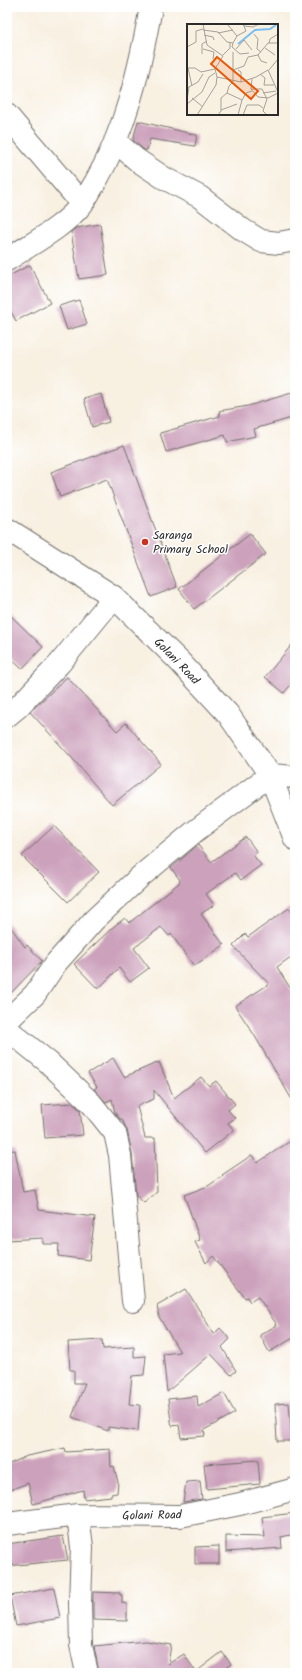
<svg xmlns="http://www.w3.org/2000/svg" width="302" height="1680" font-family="Kalam,sans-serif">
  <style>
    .building { fill: #cca1bc }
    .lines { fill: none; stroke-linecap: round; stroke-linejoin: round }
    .minor-casing { stroke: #73706b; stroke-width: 24 }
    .minor { stroke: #fff; stroke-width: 22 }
    .poi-dot { fill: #c8321e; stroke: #fff; stroke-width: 1.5 }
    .labels { text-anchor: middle; stroke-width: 3; stroke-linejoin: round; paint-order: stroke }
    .poi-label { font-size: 12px; fill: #2b2b2b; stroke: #fff; text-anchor: start }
    .street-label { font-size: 12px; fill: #2b2b2b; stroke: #fff }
    .inset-river { fill: none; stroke: #7bbff1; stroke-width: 2 }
    .inset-road { fill: none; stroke: #a6a198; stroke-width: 1 }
    .view { fill: #e8590c; fill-opacity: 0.15; stroke: #e8590c; stroke-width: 2 }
    .inset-edge { fill: none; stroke: #2b2b2b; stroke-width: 2 }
  </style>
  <rect width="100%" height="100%" fill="#fff"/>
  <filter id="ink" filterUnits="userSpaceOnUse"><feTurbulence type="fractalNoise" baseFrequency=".025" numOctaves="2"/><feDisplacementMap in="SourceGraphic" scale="8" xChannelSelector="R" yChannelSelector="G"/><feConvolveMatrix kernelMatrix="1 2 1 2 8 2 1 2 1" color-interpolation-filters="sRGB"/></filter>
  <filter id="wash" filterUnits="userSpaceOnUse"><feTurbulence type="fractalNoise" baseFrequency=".012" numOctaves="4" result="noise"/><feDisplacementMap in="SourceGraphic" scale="16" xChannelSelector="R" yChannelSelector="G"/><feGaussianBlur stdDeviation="0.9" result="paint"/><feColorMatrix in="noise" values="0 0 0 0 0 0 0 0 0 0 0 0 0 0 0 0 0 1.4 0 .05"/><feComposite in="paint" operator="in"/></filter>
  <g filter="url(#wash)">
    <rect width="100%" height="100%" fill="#f8f0e1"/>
    <g id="blocks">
      <path class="building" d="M138,121L197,135L195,146L150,139L147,150H144L133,140Z
        M100,224L108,275L79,279L71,232L76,228Z
        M30,265L50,303L16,321L7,304V277Z
        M79,300L87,324L67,330L59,306Z
        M295,392V417L254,429L256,436L227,442L225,435L166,452L160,433L220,416L219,411L248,406Z
        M101,394L109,422L92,427L84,399Z
        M124,445L177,587L151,597L107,479L60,497L51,472Z
        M250,534L266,554L194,609L179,589Z
        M7,612L43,647L22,669L7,655Z
        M295,641V680L284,693L265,677Z
        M67,677L117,731L126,723L161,764L112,805L72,758L30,712Z
        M54,826L99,872L68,902L22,856Z
        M246,837L257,852L253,855L261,865L241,880L235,873L206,894L214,905L201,914L224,945L194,966L171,934L169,936L161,927L134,948L149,968L130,982L119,968L98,989L74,964L113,927L125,918L129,923L179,883L180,880L171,868L198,845L211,862Z
        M289,908L295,917V954L277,967L295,996V1105L253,1033L235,1006L269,984L233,946L245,934L248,937Z
        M7,922L25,947L27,945L42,961L7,997Z
        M113,1058L124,1077L159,1062L174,1098L201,1077L209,1086L216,1081L235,1104L228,1110L235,1118L228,1123L234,1130L205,1153L154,1090V1099L137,1106L145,1138H155L157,1192L144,1203L136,1195L132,1154L127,1130L122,1119H120L115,1113L112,1099L106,1102L94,1089L97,1087L88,1073Z
        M72,1103L80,1110L83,1135L45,1138L42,1105Z
        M295,1138V1337L269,1352L260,1335L277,1325L258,1297L250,1302L247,1297L245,1298L213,1256L206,1263L195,1242L200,1240L184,1195L208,1186L223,1176L222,1175L252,1155L257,1163Z
        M15,1150L23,1192L35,1190L39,1210L95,1217L89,1260L58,1256L59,1244H43V1238L7,1240V1151Z
        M186,1289L214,1334L220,1328L230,1339L222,1347L236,1371L231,1375L211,1354L167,1392L163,1354L180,1352L159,1317L157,1306Z
        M102,1340L103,1349L134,1347V1357L146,1356L144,1375L132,1376L129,1404L140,1405L138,1431L108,1427V1431L72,1417L85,1383H74V1370H70L68,1342Z
        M224,1393L235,1413L204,1430L205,1436L181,1438L179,1425L172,1426L171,1421L168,1399L197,1396L198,1407Z
        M289,1403L292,1441H277L275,1404Z
        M65,1448L66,1452L110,1449L111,1467L114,1466L118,1482L117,1493L111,1494V1496L84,1499L83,1490L33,1504L28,1483L7,1491V1465L27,1456Z
        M258,1460L260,1484L207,1489L204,1464Z
        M200,1481L202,1499L183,1502L186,1482Z
        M295,1513V1534L281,1537L282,1548L226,1552V1536L265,1537L262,1517Z
        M63,1536L68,1560L7,1566V1544Z
        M219,1546V1564H195V1547Z
        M54,1588L60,1618L16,1626L10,1596Z
        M93,1592L120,1593V1595H122V1603L127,1604V1621L93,1620Z
        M146,1641L171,1645L168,1664L184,1654L196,1672L222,1652L231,1664L218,1673H99L94,1646Z"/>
    </g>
  </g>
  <g filter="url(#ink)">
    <use href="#blocks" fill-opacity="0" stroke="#73706b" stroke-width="1"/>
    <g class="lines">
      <g class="minor-casing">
        <path id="minor" d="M7,115L82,204
          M115,141L137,160L164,178L200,197L243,230L261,241L279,243L295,240
          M7,260C32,243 63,228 82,204C87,197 91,189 95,183C126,129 140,68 151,7
          M7,529L114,597L179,661L228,714L270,775L295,839
          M7,716L18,707L60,663L114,597
          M7,1021L35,994L56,963L94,920L141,876L194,832L270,775L295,777
          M7,1029L48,1062L91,1103L115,1133L120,1155L133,1301
          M78,1515L82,1547L80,1603L81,1645L87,1673
          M7,1524L78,1515L180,1516L240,1504L295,1489"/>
      </g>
      <use href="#minor" class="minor"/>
    </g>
  </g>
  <circle class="poi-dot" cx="145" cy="542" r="4"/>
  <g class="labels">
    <g class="poi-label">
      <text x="153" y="539">Saranga<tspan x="153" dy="14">Primary School</tspan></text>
    </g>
    <g class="street-label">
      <text transform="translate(177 661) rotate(46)" y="4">Golani Road</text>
      <text transform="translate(152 1515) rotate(-1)" y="4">Golani Road</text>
    </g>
  </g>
  <g transform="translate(187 24)">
    <rect width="91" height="91" fill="#f8f0e1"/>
    <path class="inset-river" d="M51,20L68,6L83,5L89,1"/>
    <path class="inset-road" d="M16,0L20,21L36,32L28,45L30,53L54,58L69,53L81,46L91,68M57,2L66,3L72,0M16,6L31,8L40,18L46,19L50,12L41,1M31,9L46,6M67,10L71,15L70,25L74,28M17,11L26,13L27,16M50,12L59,7L56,0M46,19L45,23L53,30L62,29M82,19L83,15L91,10M0,23L9,18V7L16,5M78,24L88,31M16,25L27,28L26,35M49,25L57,16L65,26M15,30V20L20,17M36,31L43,24V19M71,31L74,37L80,39M0,44H8L14,48L28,45M1,44L5,62M46,46L57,42L61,33L71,31L81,19H91M51,46L54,48V58M82,46L91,35M73,50L78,54L77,61H87M65,55L64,65L71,73L81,74L91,69M0,64L11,58L16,50M64,65H75L80,75L76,87L80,91M40,69L55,76M76,69L89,67M5,74L16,83M0,76L2,63M0,80L15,68L22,53L28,49M34,86L50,80M10,91L29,61L30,53M31,91L34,87V74L40,69L42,62L46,58V28M51,91L55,76L59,69L65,67M56,91L60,81H72L76,84"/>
    <path class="view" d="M30,33L71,67L64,75L24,40Z"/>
    <rect width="91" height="91" class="inset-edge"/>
  </g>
  <rect width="302" height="1680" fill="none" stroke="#fff" stroke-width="24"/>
</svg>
